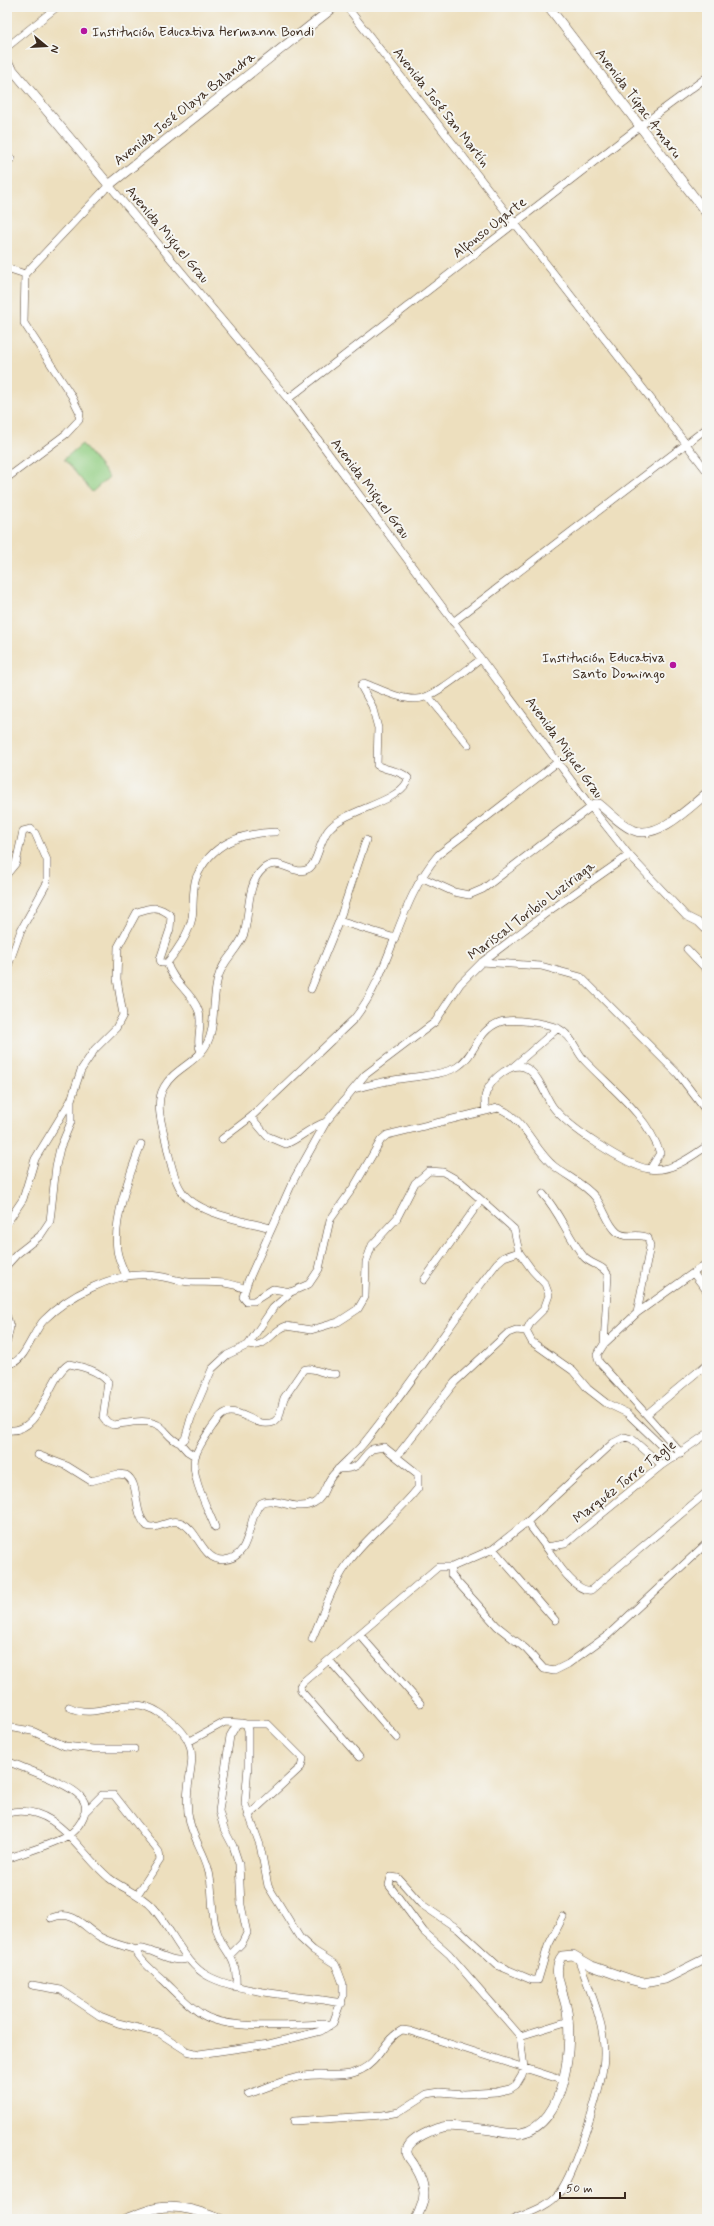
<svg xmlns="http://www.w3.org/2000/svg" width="714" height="2226" font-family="Mynerve,sans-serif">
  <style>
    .garden { fill: #93cf84; stroke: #677c51 }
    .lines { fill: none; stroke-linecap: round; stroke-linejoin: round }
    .minor-casing { stroke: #564536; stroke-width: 8 }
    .tertiary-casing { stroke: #564536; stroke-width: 10 }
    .minor { stroke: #fff; stroke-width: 7 }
    .tertiary { stroke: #fff; stroke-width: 9 }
    .poi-dot { fill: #b5179e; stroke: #f6f6f2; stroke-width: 1.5 }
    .labels { text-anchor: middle; stroke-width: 4; stroke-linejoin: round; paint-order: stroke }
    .poi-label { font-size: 14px; fill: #3b2a1e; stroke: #f6f6f2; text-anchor: start }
    .street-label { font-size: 14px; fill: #3b2a1e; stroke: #f6f6f2 }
  </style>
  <rect width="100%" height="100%" fill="#f6f6f2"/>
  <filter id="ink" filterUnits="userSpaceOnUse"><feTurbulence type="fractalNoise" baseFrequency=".025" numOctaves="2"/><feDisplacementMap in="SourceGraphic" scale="8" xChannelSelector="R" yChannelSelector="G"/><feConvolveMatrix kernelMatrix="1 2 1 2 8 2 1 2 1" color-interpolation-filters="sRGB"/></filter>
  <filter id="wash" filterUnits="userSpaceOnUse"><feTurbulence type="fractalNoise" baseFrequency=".012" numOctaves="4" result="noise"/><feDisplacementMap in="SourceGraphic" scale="16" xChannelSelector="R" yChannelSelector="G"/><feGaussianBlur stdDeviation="0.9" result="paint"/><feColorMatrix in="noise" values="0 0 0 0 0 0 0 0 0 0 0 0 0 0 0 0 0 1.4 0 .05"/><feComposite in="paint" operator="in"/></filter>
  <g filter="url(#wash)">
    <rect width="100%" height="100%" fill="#eddfbe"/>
    <path class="garden" d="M82,444L109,477L92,492L64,459Z"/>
  </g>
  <g filter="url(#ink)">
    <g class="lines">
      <g class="minor-casing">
        <path id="minor" d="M347,7L707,471
          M7,47L57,7
          M7,154L11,159
          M7,268L25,274
          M288,399L639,127L707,77
          M7,478L66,434L79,420L80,413L71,395L24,323L25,274L109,185L288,399L591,807L629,855L686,916L698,922L707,931
          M453,622L707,428
          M428,696L468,745
          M7,874L16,863L23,831L31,829L35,833L47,860V883L21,930L7,969
          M421,877L454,892L469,895L483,889L591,807
          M339,921L395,938
          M687,949L707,970
          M482,962L541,966L581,977L678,1074L707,1112
          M167,963C173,983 193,993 199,1012C203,1025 195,1041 201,1052
          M311,989L339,921L366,840
          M513,1067L558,1028
          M354,1089C372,1084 389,1080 407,1078C421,1076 446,1074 457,1067C476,1055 476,1031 500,1022C511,1018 547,1023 557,1028C573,1035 575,1051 586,1062C613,1090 647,1115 660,1153L650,1169
          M486,1111C485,1106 484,1098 486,1093C491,1079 513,1059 528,1069C540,1077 545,1096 553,1107C568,1127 625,1165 649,1169C670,1173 691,1157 707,1146
          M251,1117L267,1136L286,1144C301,1138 310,1127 326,1122
          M222,1139L251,1117L354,1019C393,970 397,903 438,855L559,761
          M543,1194C560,1213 568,1237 584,1257C591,1265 604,1265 608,1275L604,1344
          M7,1223L23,1199L35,1159L71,1100L81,1070L95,1049L116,1028L123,1015L117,979L118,947L137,912C151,907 159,905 171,916L170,929L160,959L161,963H167C176,952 189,933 192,918C194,906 192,890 196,878C211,843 241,833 275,832
          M271,1228C246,1221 195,1214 181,1190C172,1176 169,1154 165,1138C161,1122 155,1102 164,1087C176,1065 205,1062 211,1032C215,1014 213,995 218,978C222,961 238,950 244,934C250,914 246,884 263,869C279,855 293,877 308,869C318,864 319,839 330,828C348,809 396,803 407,782L408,778C401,770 387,771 377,765L378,728L372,706L361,686L362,684L364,683C380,689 398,699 415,699C432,700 467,669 481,659
          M7,1265L17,1254L40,1236L50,1221L56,1166L60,1148L71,1122V1101
          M693,1273L707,1291
          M126,1276C123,1268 118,1259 117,1250C113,1218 130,1174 141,1144
          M424,1280L481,1200
          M291,1292L273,1289L254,1301H246L243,1297L248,1281L293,1181L326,1122L365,1075L435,1022L460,984L482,962L549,911L629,855
          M637,1313L707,1263
          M7,1317L10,1327L7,1341
          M248,1345C266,1349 271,1331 286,1326L311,1330L338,1322L358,1309L365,1297L366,1262L372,1245L397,1218L415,1183L429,1171L443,1172L461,1182L514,1229L519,1252L532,1270L545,1284L549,1295L544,1309L531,1322L526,1331L532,1342L573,1371L588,1389L606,1403L627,1413L674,1458
          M7,1361L12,1363C25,1360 34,1330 44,1320C68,1296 112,1273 147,1275C162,1275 175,1281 189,1282C210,1283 226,1280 245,1289
          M647,1414L707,1364
          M7,1430C42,1435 47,1377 69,1364C83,1367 98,1370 108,1382L103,1417L107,1422L113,1425C127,1423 150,1417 161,1427C168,1433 171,1440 180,1443L185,1439L191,1418L212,1369L227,1355L248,1345L273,1308L291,1292L309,1284L319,1269L330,1220L355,1185L381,1140L387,1135L498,1108C524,1117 534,1150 554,1166C568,1177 585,1184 596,1198C604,1208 607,1223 617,1232C626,1240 638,1232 648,1238L650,1246L637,1313L604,1344L597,1355L599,1362L681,1453
          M180,1443L187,1451L195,1456
          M38,1455L67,1466L91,1481L118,1474L126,1475C141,1484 132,1512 147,1526C159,1531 169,1517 182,1523C199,1531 202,1560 223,1560C253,1559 246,1518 261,1503C273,1495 295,1513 314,1503C324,1498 325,1484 332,1476C342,1464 354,1455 364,1443C411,1385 451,1322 497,1263L504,1257L519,1252
          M397,1456L455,1382L508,1333L516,1330L526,1331
          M527,1522L546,1547L565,1544L662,1465L707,1434
          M215,1527C208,1509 190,1476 195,1457C198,1447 206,1436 212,1427C217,1421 221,1412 230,1412C246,1412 257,1428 274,1422L279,1417L284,1398L303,1370C312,1365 325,1376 336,1374
          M546,1547C555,1559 575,1593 591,1590L707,1492
          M493,1549L555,1620
          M452,1567L451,1575L497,1626L526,1649L544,1669L554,1671L568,1664L608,1635L707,1543
          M359,1634L420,1703
          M312,1639C324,1612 333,1582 351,1559C371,1533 398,1514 418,1488V1474L384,1447L372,1449C357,1461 364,1469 338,1469
          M329,1660L397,1738
          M69,1707C99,1722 126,1691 160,1713C217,1750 177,1772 190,1823C194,1839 204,1853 208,1868C214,1888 210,1909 216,1928C223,1955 238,1953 236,1987
          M246,1724H268L303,1759L301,1767L248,1816
          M7,1727L32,1731L65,1746L93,1749H134
          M190,1741L225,1722L241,1723
          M359,1757L301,1691L300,1686L303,1682L438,1567H452L493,1549L527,1522L613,1443L625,1437L632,1439L662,1465
          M7,1761C25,1769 69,1783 81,1797C92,1809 80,1826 70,1834C56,1844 24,1852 7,1859
          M7,1813C56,1801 78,1852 109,1878C123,1889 141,1894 153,1908C171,1928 181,1957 203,1973C232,1993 305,1996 342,2003
          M84,1813L102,1795H114L159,1852L160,1860L137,1895
          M51,1918C74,1909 83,1927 100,1937C111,1943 124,1946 136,1950
          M188,1958C173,1967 145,1943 136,1950C137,1957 155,1973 162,1979C175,1991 188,2006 203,2015C230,2031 292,2025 324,2024L329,2026
          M32,1985L61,1990L100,2016L118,2023L159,2033L187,2051L199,2054L269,2044L321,2031L333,2023L343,1996V1984L339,1973L335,1964L313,1950L300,1938L268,1886L260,1845L245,1804L248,1766V1730L246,1724L241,1723L237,1724L230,1736L219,1811L224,1829L233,1846L239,1864L241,1905L247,1933L242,1943L231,1954
          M520,2036L569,2021
          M248,2094C266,2088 285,2079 304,2076C323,2073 344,2079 361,2070C380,2061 383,2040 402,2030L410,2031L562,2080
          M294,2121L383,2115L399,2112L427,2094L440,2092L464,2094L496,2092L510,2089L516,2085L522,2075L524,2068L520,2036L449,1954L424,1932L389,1885L391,1877L398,1878L421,1904L458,1929L497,1965L532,1980H538L548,1946L563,1917
          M514,2219C528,2213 550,2206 559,2193C575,2172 604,2082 604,2055C605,2022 589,1989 578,1958"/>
      </g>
      <g class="tertiary-casing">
        <path id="tertiary" d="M549,7L707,214
          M7,63L109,185L334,7
          M591,807L595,804H599C610,813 621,825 633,830C657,841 691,806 707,793
          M125,2219C136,2215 147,2210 158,2208C179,2204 201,2212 220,2219
          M416,2219C427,2197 427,2187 414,2165C412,2161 407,2157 407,2152C406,2139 438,2127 448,2126C463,2127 477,2128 491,2130C501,2132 511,2135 521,2133C566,2125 574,2041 566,2006C563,1991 551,1970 562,1956L573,1955L592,1966L632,1980L644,1983L665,1979L707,1958"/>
      </g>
      <use href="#minor" class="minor"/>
      <use href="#tertiary" class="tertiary"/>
    </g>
  </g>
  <g class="poi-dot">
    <circle cx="84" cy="31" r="4"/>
    <circle cx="673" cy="665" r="4"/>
  </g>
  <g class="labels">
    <g class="poi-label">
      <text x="92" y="36">Institución Educativa Hermann Bondi</text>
      <text x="665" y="662" text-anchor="end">Institución Educativa<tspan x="665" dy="16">Santo Domingo</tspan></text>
    </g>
    <g class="street-label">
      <text transform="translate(639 103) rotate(53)" y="5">Avenida Túpac Amaru</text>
      <text transform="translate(442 107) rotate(52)" y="5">Avenida José San Martín</text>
      <text transform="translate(184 108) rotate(-38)" y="5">Avenida José Olaya Balandra</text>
      <text transform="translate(489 227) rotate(-38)" y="5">Alfonso Ugarte</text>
      <text transform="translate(168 234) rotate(50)" y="5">Avenida Miguel Grau</text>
      <text transform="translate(371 488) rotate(53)" y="5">Avenida Miguel Grau</text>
      <text transform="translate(565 747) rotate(54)" y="5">Avenida Miguel Grau</text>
      <text transform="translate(531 910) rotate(-37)" y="5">Mariscal Toribio Luziriaga</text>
      <text transform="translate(624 1481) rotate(-38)" y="5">Marquéz Torre Tagle</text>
    </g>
  </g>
  <rect width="714" height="2226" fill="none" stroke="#f6f6f2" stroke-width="24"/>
  <g transform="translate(46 46) rotate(108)" stroke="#f6f6f2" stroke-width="3" paint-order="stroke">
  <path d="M0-3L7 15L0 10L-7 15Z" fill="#3b2a1e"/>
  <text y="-6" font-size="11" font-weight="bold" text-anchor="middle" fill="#3b2a1e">N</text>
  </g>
  <path d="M560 2192v6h65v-6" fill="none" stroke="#3b2a1e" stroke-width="2"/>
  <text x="566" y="2192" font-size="12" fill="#3b2a1e" stroke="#f6f6f2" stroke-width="3" paint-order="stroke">50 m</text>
</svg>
